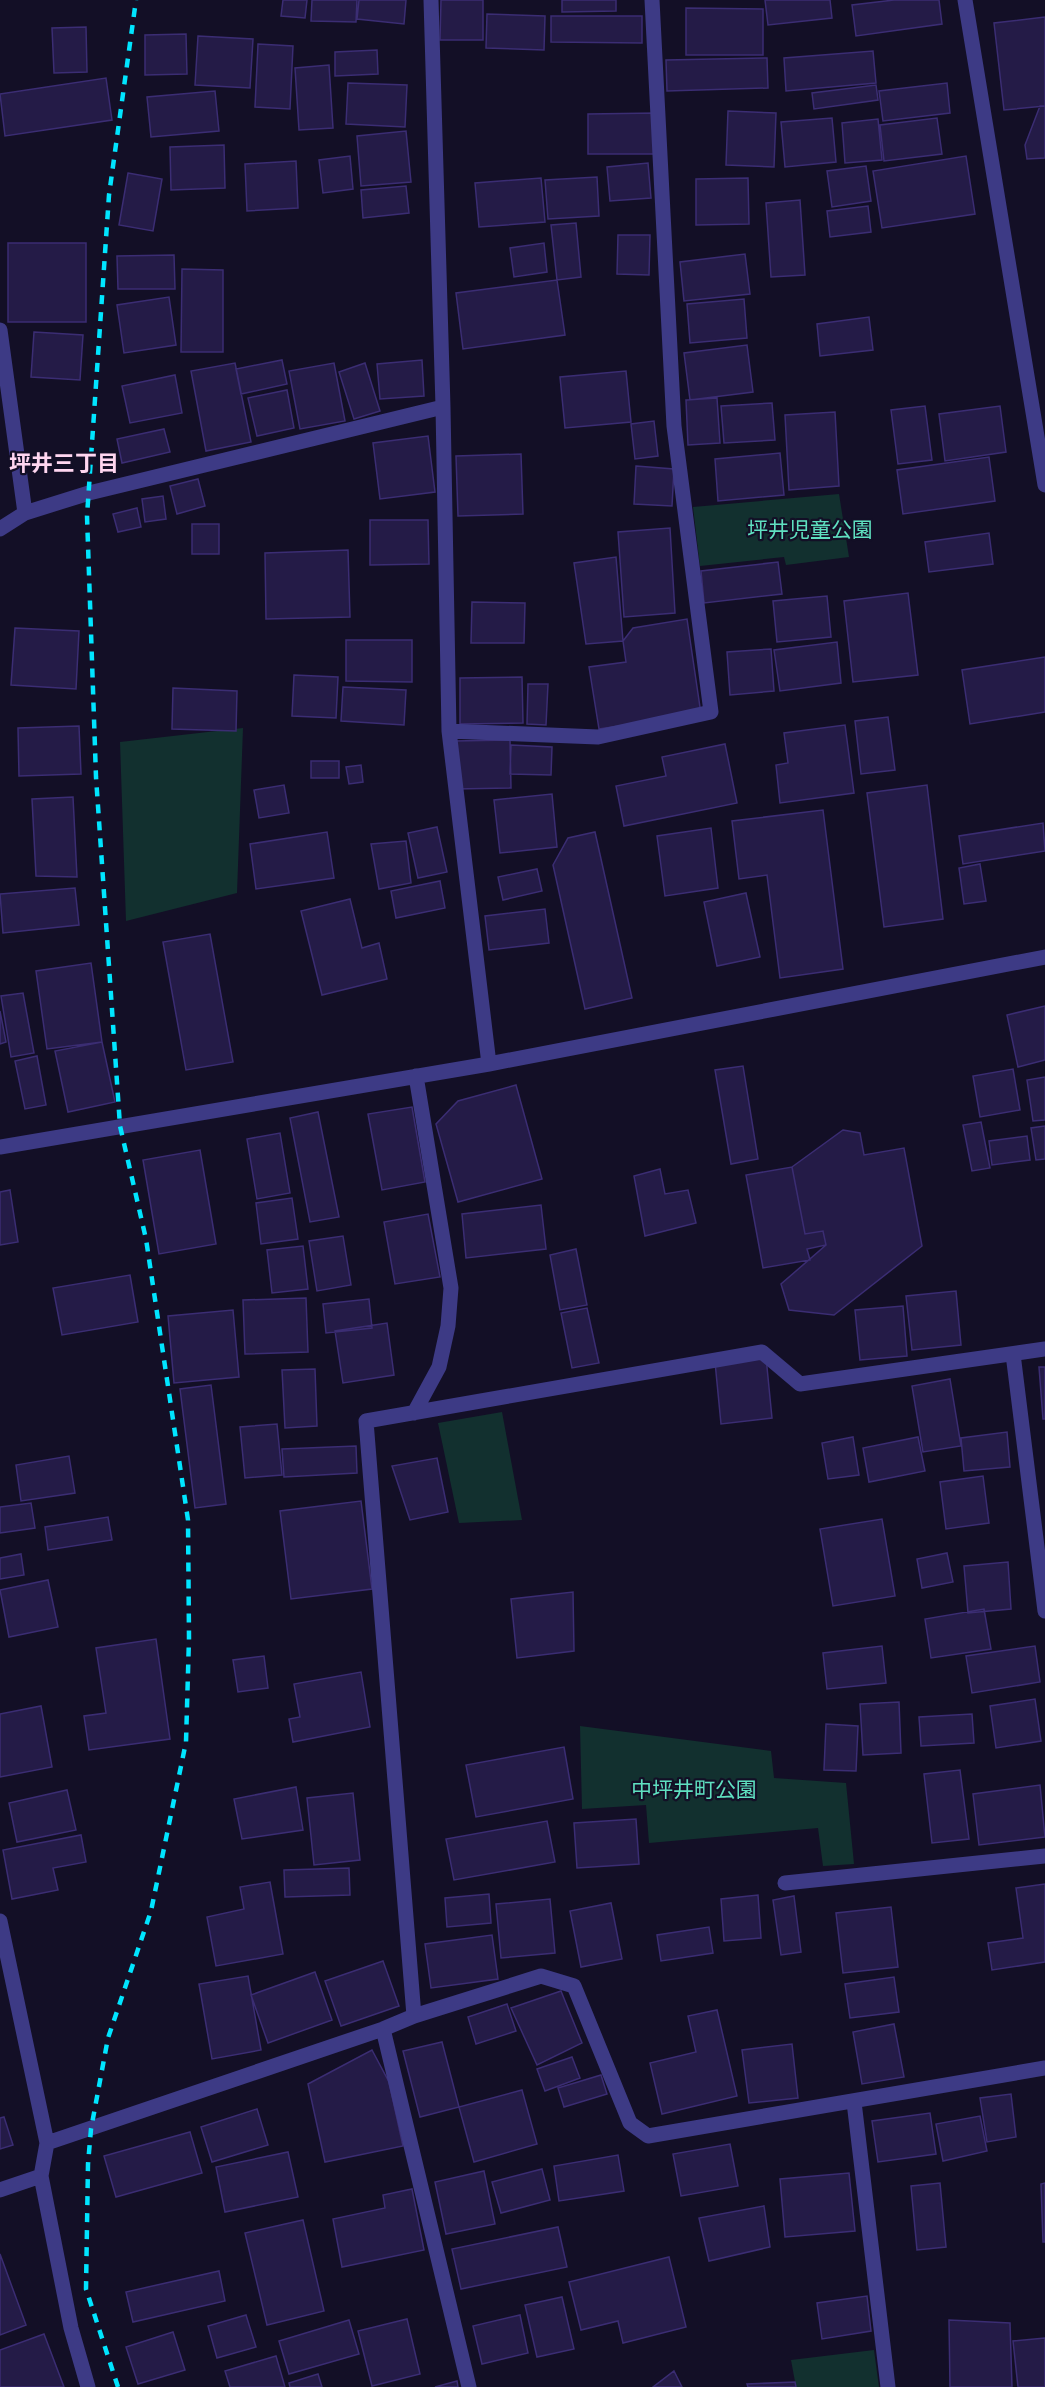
<svg xmlns="http://www.w3.org/2000/svg" width="1045" height="2387" font-family="Montserrat,'Noto Sans JP',sans-serif">
  <style>
    .green { fill: #12302f }
    .building { fill: #241b47; stroke: #3b2d73; stroke-width: 1.5 }
    .lines { fill: none; stroke-linecap: round; stroke-linejoin: round }
    .minor { stroke: #3d3a85; stroke-width: 15 }
    .rail { stroke: #00e5ff; stroke-width: 4.5; stroke-dasharray: 9 8; stroke-linecap: butt }
    .labels { text-anchor: middle; stroke-width: 4.5; stroke-linejoin: round; paint-order: stroke }
    .park-label { font-size: 21px; fill: #5fe0c0; stroke: #130f26 }
    .neighbourhood-label { font-size: 22px; font-weight: bold; fill: #ffd6f0; stroke: #130f26 }
  </style>
  <rect width="100%" height="100%" fill="#130f26"/>
  <path class="green" d="M839,494L849,557L786,565L784,557L700,566L693,507Z
    M243,728L237,893L126,921L120,742Z
    M502,1412L522,1520L459,1523L438,1423Z
    M580,1726L771,1751L774,1778L846,1783L854,1864L823,1866L818,1828L649,1843L646,1805L582,1809Z
    M874,2350L879,2387H796L791,2360Z"/>
  <path class="building" d="M283,0H307L305,18L281,16Z
    M312,0H357L356,22L311,21Z
    M359,0H406L404,24L357,19Z
    M441,0H483V40H440Z
    M562,0H616V11L562,12Z
    M765,0H830L832,18L768,25Z
    M894,0H939L942,24L856,36L852,5Z
    M686,8L763,9V55H686Z
    M487,14L545,16L544,50L486,48Z
    M551,16H642V43L551,42Z
    M1045,17V106L1004,110L994,23Z
    M86,27L87,72L54,73L52,28Z
    M186,34L187,74L145,75V35Z
    M198,36L253,39L250,88L195,85Z
    M258,44L293,46L290,109L255,107Z
    M377,50L378,74L335,76V52Z
    M873,51L876,83L786,91L784,58Z
    M767,58L768,88L667,91L666,60Z
    M329,65L333,128L299,130L295,68Z
    M106,78L112,120L5,136L0,94Z
    M348,83L407,85L405,127L346,124Z
    M947,83L950,113L883,121L879,91Z
    M876,85L878,100L814,109L812,93Z
    M215,91L219,131L151,137L147,97Z
    M1040,106H1045V158L1027,159L1025,145Z
    M728,111L776,113L774,167L726,165Z
    M656,113V154H588V114Z
    M832,118L836,162L785,167L781,122Z
    M937,118L942,154L884,161L880,125Z
    M878,119L882,160L845,163L842,123Z
    M406,131L411,182L361,186L357,136Z
    M224,145L225,188L171,190L170,147Z
    M350,156L353,189L323,193L319,160Z
    M966,156L975,214L882,228L873,171Z
    M296,161L298,208L247,211L245,164Z
    M648,163L651,198L610,201L607,167Z
    M866,166L871,201L832,207L827,171Z
    M128,173L162,179L153,231L119,225Z
    M597,177L599,216L548,219L545,180Z
    M541,178L545,222L479,227L475,183Z
    M748,178L749,224L696,225V179Z
    M406,186L409,213L363,218L361,190Z
    M800,200L805,275L771,277L766,203Z
    M868,206L871,232L830,237L827,211Z
    M576,223L581,277L557,280L551,225Z
    M618,235H650L649,275L617,274Z
    M8,243H86V322H8Z
    M544,243L547,272L514,277L510,248Z
    M745,254L750,294L684,301L680,262Z
    M174,255L175,289H118L117,256Z
    M182,269L223,270V352H181Z
    M557,280L565,335L463,349L456,293Z
    M169,297L176,345L124,353L117,305Z
    M744,299L747,338L690,343L687,304Z
    M869,317L873,350L820,356L817,324Z
    M34,332L83,335L80,380L31,377Z
    M747,345L753,392L690,400L684,353Z
    M282,360L287,384L241,394L236,369Z
    M422,360L424,396L380,399L377,364Z
    M235,363L251,442L206,451L191,371Z
    M334,363L345,421L300,429L289,371Z
    M365,363L380,411L354,419L339,372Z
    M626,371L631,422L565,428L560,377Z
    M175,375L182,413L130,423L122,386Z
    M287,390L294,428L257,436L248,398Z
    M717,398L720,443L688,445L686,400Z
    M772,403L775,440L724,443L721,406Z
    M925,406L932,460L898,464L891,410Z
    M1000,406L1006,452L945,461L939,414Z
    M835,412L839,486L789,490L785,415Z
    M654,421L658,456L635,459L631,424Z
    M164,429L170,452L122,463L117,439Z
    M428,436L435,492L380,499L373,443Z
    M780,453L784,495L718,501L715,459Z
    M521,454L523,514L458,516L456,456Z
    M989,457L995,501L903,514L897,470Z
    M636,466L674,469L672,506L634,504Z
    M198,479L205,506L177,514L170,486Z
    M163,496L166,519L145,522L142,499Z
    M137,508L141,527L118,532L113,514Z
    M370,520H428L429,564L370,565Z
    M192,524H219V554H192Z
    M670,528L675,613L624,617L618,532Z
    M989,533L993,564L929,572L925,542Z
    M348,550L350,617L266,619L265,553Z
    M616,557L623,641L586,644L574,563Z
    M778,562L782,594L704,603L701,571Z
    M908,593L918,675L853,682L844,601Z
    M827,596L831,637L777,642L773,601Z
    M472,602L525,603L524,643H471Z
    M687,619L701,714L599,729L589,667L626,662L623,641L633,628Z
    M15,628L79,631L76,689L11,685Z
    M346,640H412V682L346,681Z
    M837,642L841,683L780,691L774,650Z
    M771,649L774,691L730,695L727,652Z
    M1045,657V712L970,724L962,670Z
    M294,675L338,677L336,718L292,716Z
    M522,677L523,723L460,724V678Z
    M528,684H548L546,725L527,724Z
    M343,687L406,690L404,725L341,721Z
    M173,688L237,691L236,731L172,729Z
    M888,717L895,770L861,774L855,721Z
    M845,725L854,793L780,803L776,765L788,763L784,733Z
    M79,726L81,774L19,776L18,728Z
    M510,740L511,788L455,789L454,741Z
    M725,744L737,803L624,826L616,786L666,776L662,757Z
    M511,745L552,747L551,775L510,774Z
    M311,761H339V778H311Z
    M361,765L363,782L349,784L346,767Z
    M284,785L289,813L259,818L254,790Z
    M927,785L943,919L884,927L867,793Z
    M552,794L557,847L500,853L494,800Z
    M73,797L77,877L36,876L32,799Z
    M823,810L843,969L780,978L767,875L739,879L732,821Z
    M1043,823L1045,851L963,864L959,836Z
    M437,827L447,872L418,878L408,833Z
    M711,828L718,888L665,896L657,836Z
    M327,832L334,878L256,889L250,844Z
    M595,832L632,998L585,1009L553,865L568,838Z
    M406,841L411,883L379,889L371,844Z
    M980,864L986,901L964,904L959,868Z
    M537,869L542,891L503,900L498,877Z
    M440,881L445,908L396,918L391,891Z
    M75,888L79,925L3,933L0,894Z
    M746,893L760,957L717,966L704,902Z
    M350,899L362,948L379,943L387,979L322,995L301,911Z
    M545,909L549,943L489,950L485,916Z
    M210,934L233,1062L186,1070L163,942Z
    M91,963L102,1042L47,1049L36,971Z
    M23,993L34,1053L11,1057L1,996Z
    M1045,1006V1060L1018,1067L1007,1015Z
    M0,1011L6,1042L0,1044Z
    M102,1042L115,1102L68,1112L55,1051Z
    M37,1056L46,1105L25,1109L15,1061Z
    M743,1066L758,1159L731,1164L715,1070Z
    M1013,1069L1020,1110L980,1117L973,1076Z
    M1045,1077V1120L1033,1121L1027,1080Z
    M516,1085L542,1179L458,1202L436,1124L458,1101Z
    M412,1107L425,1182L382,1190L368,1114Z
    M318,1112L339,1217L310,1222L290,1118Z
    M981,1122L990,1168L972,1171L963,1125Z
    M1045,1126V1159L1036,1160L1031,1128Z
    M843,1130L860,1133L864,1155L904,1148L922,1246L834,1315L789,1310L781,1284L826,1245L823,1231L805,1234L792,1167Z
    M280,1133L290,1193L257,1199L247,1139Z
    M1027,1136L1030,1160L992,1165L989,1141Z
    M200,1150L216,1244L159,1254L143,1160Z
    M792,1167L805,1234L823,1231L826,1245L807,1249L810,1260L763,1268L746,1175Z
    M660,1169L665,1194L688,1190L696,1223L645,1236L634,1176Z
    M10,1190L18,1242L0,1245V1192Z
    M292,1198L298,1239L261,1244L256,1203Z
    M541,1205L546,1249L466,1258L462,1214Z
    M428,1214L440,1277L395,1284L384,1222Z
    M343,1236L351,1285L317,1291L309,1241Z
    M303,1246L308,1289L272,1293L267,1250Z
    M576,1249L587,1305L560,1310L550,1255Z
    M130,1275L138,1322L62,1335L53,1288Z
    M956,1291L961,1345L912,1350L906,1296Z
    M306,1298L308,1352L245,1354L243,1300Z
    M369,1299L372,1328L326,1333L323,1304Z
    M903,1306L907,1356L860,1360L855,1310Z
    M587,1308L599,1363L572,1368L561,1313Z
    M233,1310L239,1377L174,1383L168,1316Z
    M387,1323L394,1375L343,1383L335,1331Z
    M766,1357L772,1418L721,1424L715,1362Z
    M1039,1367H1045V1419H1043Z
    M315,1369L317,1426L285,1428L282,1370Z
    M950,1379L961,1446L923,1452L912,1386Z
    M211,1385L226,1504L195,1508L180,1389Z
    M277,1424L282,1475L245,1478L240,1427Z
    M1007,1432L1010,1467L964,1471L961,1438Z
    M853,1437L859,1475L828,1479L822,1443Z
    M918,1437L925,1471L869,1482L863,1448Z
    M356,1446L357,1473L284,1477L282,1449Z
    M69,1456L75,1493L21,1501L16,1465Z
    M437,1458L448,1512L410,1520L392,1466Z
    M983,1476L989,1523L946,1529L940,1482Z
    M361,1501L372,1589L291,1599L280,1511Z
    M31,1503L35,1528L0,1533V1507Z
    M108,1517L112,1540L48,1550L45,1527Z
    M882,1519L895,1596L833,1606L820,1529Z
    M947,1553L953,1582L922,1588L917,1559Z
    M21,1554L24,1575L0,1579V1558Z
    M1008,1562L1011,1609L968,1613L964,1566Z
    M48,1580L58,1627L9,1637L0,1590Z
    M573,1592L574,1651L517,1658L511,1599Z
    M984,1609L991,1649L931,1658L925,1619Z
    M156,1639L170,1739L89,1750L84,1716L106,1713L96,1648Z
    M882,1646L886,1683L827,1689L823,1653Z
    M1035,1646L1040,1682L972,1693L966,1656Z
    M264,1656L268,1688L238,1692L233,1660Z
    M361,1672L370,1727L293,1742L289,1719L300,1717L294,1684Z
    M1035,1699L1041,1741L996,1748L990,1706Z
    M899,1702L901,1753L863,1755L860,1704Z
    M41,1706L52,1767L0,1777V1714Z
    M972,1714L974,1743L921,1746L919,1717Z
    M826,1724L858,1726L856,1771L824,1770Z
    M564,1747L573,1799L476,1817L466,1765Z
    M960,1770L969,1839L932,1843L924,1774Z
    M1040,1785L1045,1837L979,1845L973,1794Z
    M296,1787L303,1830L242,1839L234,1799Z
    M67,1790L76,1830L17,1842L9,1803Z
    M353,1793L360,1860L314,1865L307,1798Z
    M636,1819L639,1864L577,1868L574,1823Z
    M547,1821L555,1862L454,1880L446,1839Z
    M81,1835L86,1862L53,1868L58,1890L12,1899L3,1850Z
    M349,1868L350,1895L285,1897L284,1870Z
    M270,1882L283,1954L216,1966L207,1917L244,1909L240,1887Z
    M1045,1884V1962L992,1970L988,1943L1023,1938L1016,1888Z
    M489,1894L491,1923L447,1927L445,1898Z
    M758,1895L761,1938L724,1941L721,1899Z
    M794,1896L801,1952L781,1955L773,1900Z
    M550,1899L555,1953L501,1958L496,1904Z
    M611,1903L622,1959L581,1967L570,1911Z
    M891,1907L898,1967L843,1973L836,1913Z
    M709,1927L713,1953L661,1961L657,1935Z
    M492,1935L498,1979L431,1988L425,1944Z
    M383,1961L399,2006L341,2026L325,1981Z
    M315,1972L332,2020L268,2043L251,1995Z
    M248,1976L261,2050L212,2059L199,1984Z
    M894,1977L899,2012L850,2018L845,1984Z
    M561,1991L582,2043L537,2065L511,2008Z
    M507,2004L516,2031L476,2044L468,2017Z
    M717,2010L737,2096L662,2114L650,2063L696,2052L688,2016Z
    M894,2024L904,2077L862,2084L853,2032Z
    M442,2042L459,2107L420,2117L403,2051Z
    M792,2044L798,2098L749,2103L742,2050Z
    M372,2050L389,2082L403,2146L325,2162L308,2084Z
    M572,2057L580,2078L545,2091L537,2069Z
    M601,2075L607,2094L564,2107L558,2088Z
    M522,2090L537,2144L474,2162L459,2107Z
    M1011,2094L1016,2137L987,2142L980,2098Z
    M257,2109L268,2145L212,2162L201,2127Z
    M930,2113L936,2154L878,2162L872,2121Z
    M980,2116L987,2151L943,2161L936,2124Z
    M4,2117L13,2145L0,2149V2118Z
    M190,2132L202,2173L116,2197L104,2156Z
    M730,2144L738,2186L681,2196L673,2154Z
    M288,2152L298,2197L225,2212L216,2167Z
    M618,2155L624,2191L559,2201L554,2166Z
    M542,2169L550,2200L501,2213L492,2182Z
    M484,2171L495,2224L446,2234L435,2182Z
    M849,2173L855,2231L785,2237L780,2179Z
    M940,2183L946,2247L917,2250L911,2186Z
    M1045,2183V2242H1043L1041,2184Z
    M412,2189L424,2250L342,2267L333,2219L385,2208L383,2195Z
    M764,2206L770,2247L709,2261L699,2218Z
    M303,2220L324,2311L267,2325L245,2233Z
    M558,2227L567,2267L461,2289L452,2249Z
    M0,2254L26,2325L0,2335Z
    M669,2257L686,2327L623,2343L618,2321L581,2330L569,2282Z
    M219,2271L225,2301L133,2322L126,2292Z
    M867,2296L871,2331L822,2339L817,2303Z
    M562,2297L574,2349L537,2357L525,2305Z
    M246,2315L256,2347L217,2358L208,2326Z
    M520,2315L528,2353L482,2364L473,2326Z
    M407,2319L420,2374L372,2386L358,2331Z
    M349,2320L359,2354L289,2374L279,2341Z
    M949,2320L1010,2323L1012,2387H950Z
    M173,2332L185,2370L138,2384L126,2347Z
    M44,2334L64,2387H0V2350Z
    M1045,2338V2387H1018L1013,2341Z
    M276,2356L285,2387H230L225,2371Z
    M674,2371L682,2387H653Z
    M318,2374L322,2387H290L289,2383Z
    M457,2381L458,2387H435Z
    M795,2382L796,2387H748L747,2384Z"/>
  <g class="lines">
    <path class="minor" d="M431,0L443,407L449,731L489,1064
      M965,0L1045,485
      M0,330L25,513
      M0,529L25,513L89,493L443,407
      M449,731L598,737L711,712L674,426L652,0
      M0,1147L489,1064L1045,957
      M1013,1354L1045,1611
      M414,1413L439,1367L448,1326L451,1288L416,1076
      M785,1883L1045,1856
      M0,1921L47,2143L41,2176L71,2328L88,2387
      M414,2016L366,1421L762,1352L800,1384L1045,1349
      M383,2029L469,2387
      M854,2102L888,2387
      M47,2143L383,2029L414,2016L541,1976L574,1986L630,2123L648,2136L1045,2068
      M0,2190L41,2176"/>
    <path class="rail" d="M118,2387L86,2289L88,2164L91,2129L108,2038L151,1911L186,1742L189,1638L188,1520L146,1239L120,1126L96,777L87,516L109,195L136,0"/>
  </g>
  <g class="labels">
    <g class="park-label">
      <text x="810" y="537">坪井児童公園</text>
      <text x="694" y="1797">中坪井町公園</text>
    </g>
    <g class="neighbourhood-label">
      <text x="64" y="471">坪井三丁目</text>
    </g>
  </g>
</svg>
